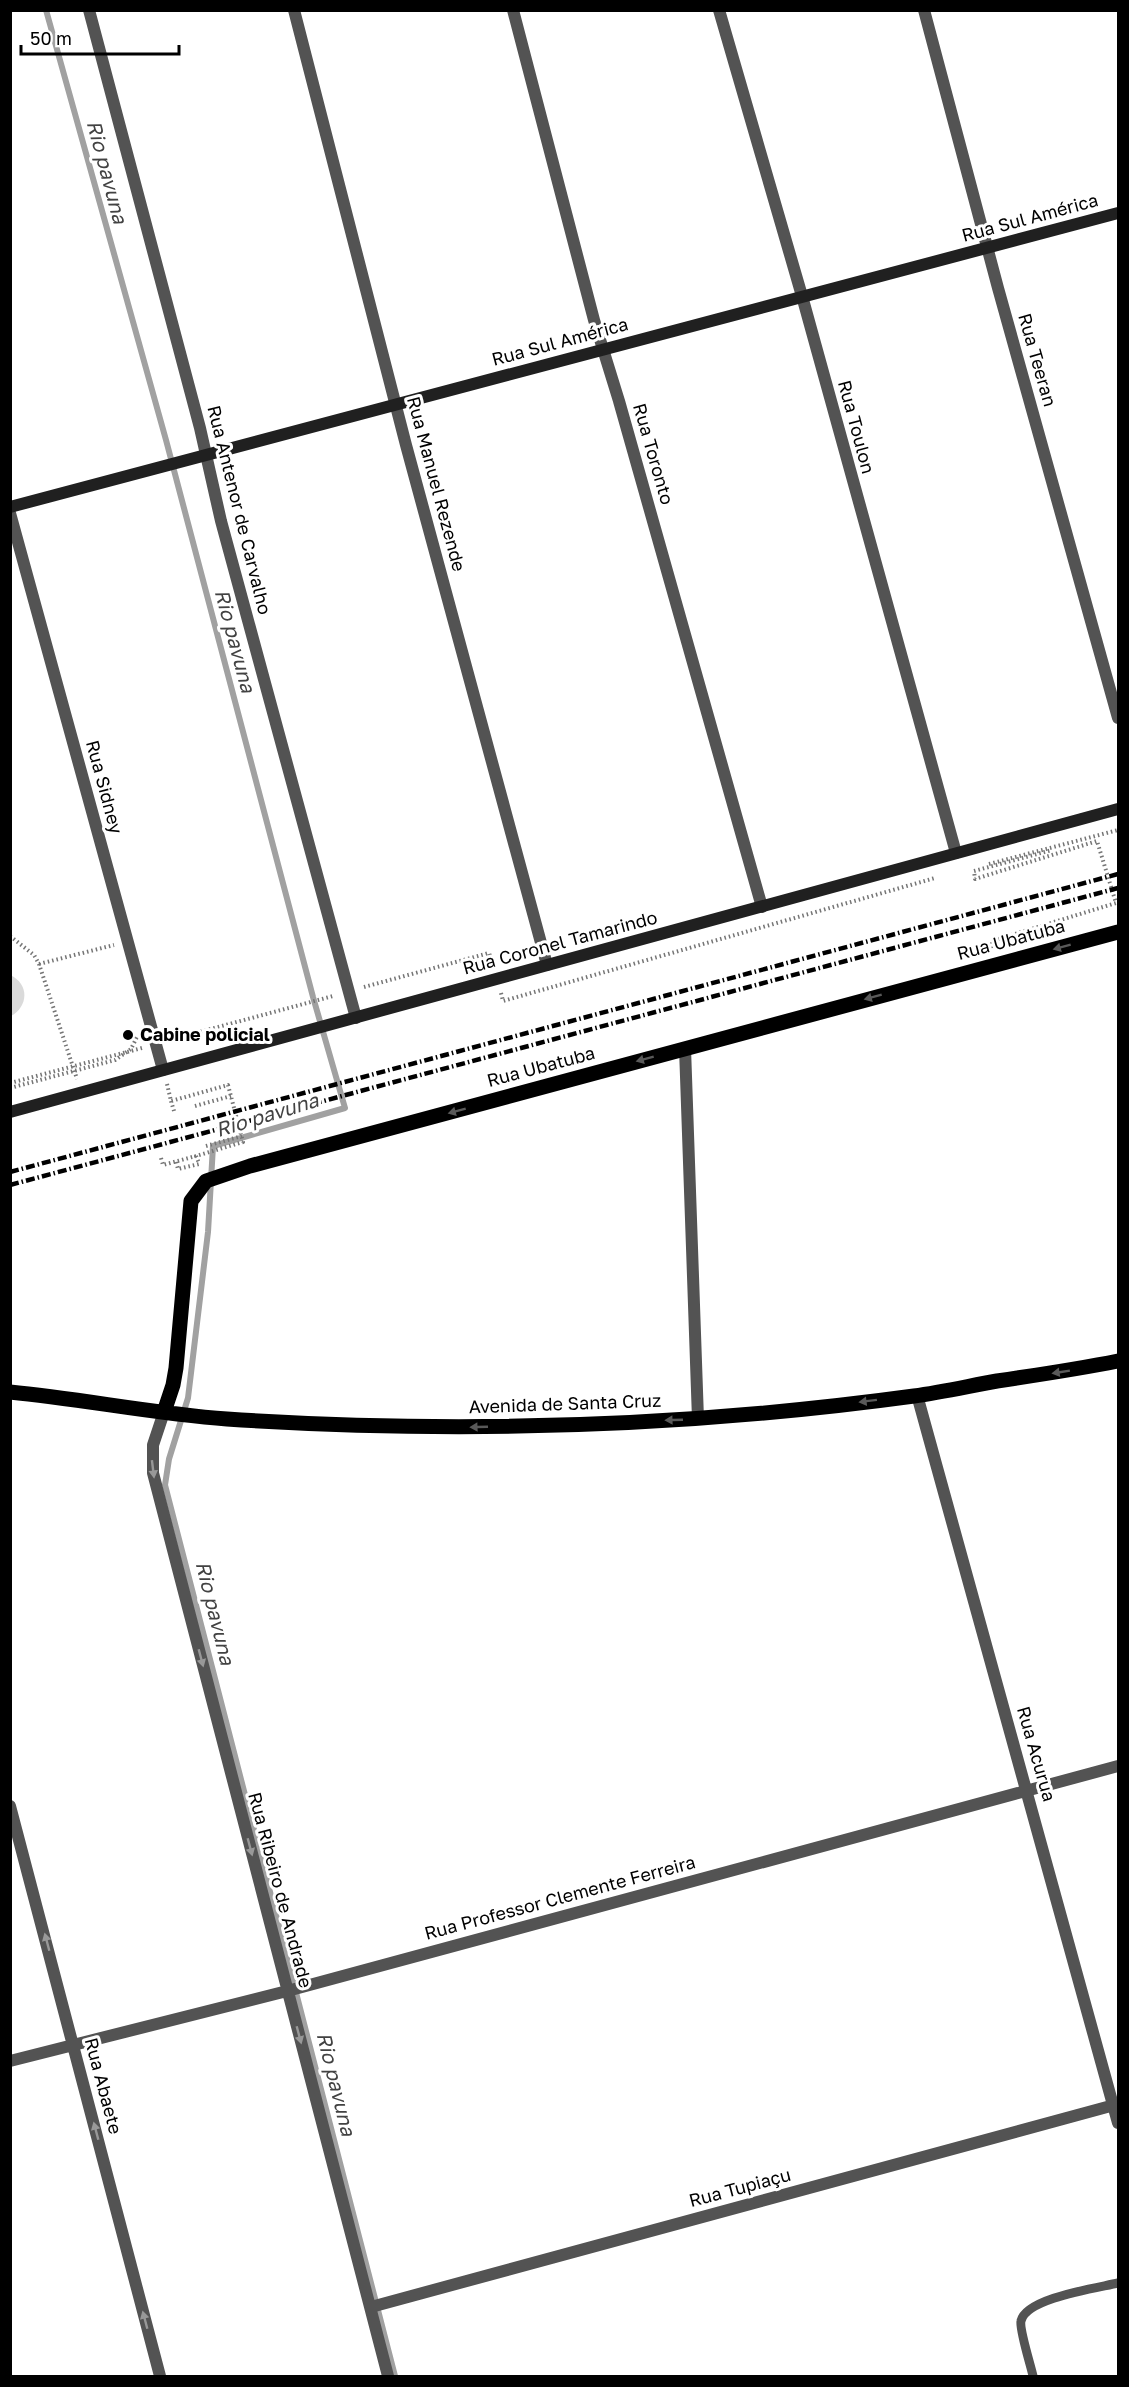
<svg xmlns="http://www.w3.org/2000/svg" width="1129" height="2387" font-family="'Golos Text',sans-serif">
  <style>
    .green { fill: #dadada }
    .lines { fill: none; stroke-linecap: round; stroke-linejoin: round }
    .stream { stroke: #a1a1a1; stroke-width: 6 }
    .path { stroke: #757575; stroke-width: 4; stroke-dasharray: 1.5 3; stroke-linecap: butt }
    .lane { stroke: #535353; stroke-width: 9 }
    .street { stroke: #535353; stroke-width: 12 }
    .secondary { stroke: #202020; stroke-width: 12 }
    .primary { stroke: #000; stroke-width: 15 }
    .rail { stroke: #000; stroke-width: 4.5; stroke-dasharray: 9 3 1.5 3; stroke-linecap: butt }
    .oneway { fill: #595959 }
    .oneway2 { fill: #989898 }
    .poi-dot { fill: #000; stroke: #fff; stroke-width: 2 }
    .labels { text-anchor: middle; stroke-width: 6; stroke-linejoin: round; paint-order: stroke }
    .street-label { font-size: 18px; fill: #000; stroke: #fff }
    .poi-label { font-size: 18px; font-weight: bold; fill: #000; stroke: #fff; text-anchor: start }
    .water-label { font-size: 20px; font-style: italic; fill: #424242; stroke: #fff }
  </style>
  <rect width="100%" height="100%" fill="#fff"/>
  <path class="green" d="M10,975C30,984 28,1007 11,1016Z"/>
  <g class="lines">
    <path class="stream" d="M46,10L166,440L313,997L345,1108L213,1146L208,1232L188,1398L169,1459L165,1485L395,2376"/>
    <path class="path" d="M989,864L1118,830
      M10,936L34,955L39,964L77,1079
      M993,948L992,941L1116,903L1097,841L975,879L974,871L1052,850
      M39,964L114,945
      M364,987L489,953L493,965
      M501,993L503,1001L935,878
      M170,1040L333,996
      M10,1083L142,1048
      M167,1084L171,1101L228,1085L243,1142L196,1156L199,1163
      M10,1088L115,1060L131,1049L137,1037
      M171,1101L174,1111
      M195,1106L231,1096
      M206,1146L242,1136
      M161,1158L163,1165L196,1156
      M176,1162L178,1169L199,1164"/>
    <path class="lane" d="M1033,2376C1031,2366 1019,2329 1021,2321C1026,2298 1097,2288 1118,2283"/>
    <path class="street" d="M89,10L200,428L221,521L356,1018
      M294,10L406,445L547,965
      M513,10L594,320L619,401L762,907
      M719,10L802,296L956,853
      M924,10L998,288L1118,718
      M10,513L163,1070
      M685,1048L698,1419
      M917,1395L1118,2123
      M164,1412L153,1445V1473L388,2376
      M10,1806L160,2376
      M10,2061L291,1990L1118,1766
      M371,2307L1118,2104"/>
    <path class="secondary" d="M10,507L1118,213
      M10,1112L1118,809"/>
    <path class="primary" d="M10,1392C83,1399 155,1414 227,1419C456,1434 687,1427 914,1396C942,1392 969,1386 997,1381C1038,1375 1078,1369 1118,1361
      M164,1412L173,1385L176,1368L191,1201L206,1181L250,1166L1118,932"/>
    <path class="rail" d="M10,1172L1118,874
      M10,1185L1118,888"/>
  </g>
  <defs><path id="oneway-solid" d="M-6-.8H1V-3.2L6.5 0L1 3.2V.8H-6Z" transform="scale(1.5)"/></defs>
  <g class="oneway">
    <use href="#oneway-solid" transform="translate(1062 947) rotate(165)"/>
    <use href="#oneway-solid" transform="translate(873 997) rotate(165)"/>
    <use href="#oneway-solid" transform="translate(645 1059) rotate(165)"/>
    <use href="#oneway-solid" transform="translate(457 1111) rotate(165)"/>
    <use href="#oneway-solid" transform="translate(1061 1372) rotate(171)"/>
    <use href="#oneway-solid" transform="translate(868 1401) rotate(173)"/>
    <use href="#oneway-solid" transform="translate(674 1420) rotate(178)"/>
    <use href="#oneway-solid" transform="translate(479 1427) rotate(178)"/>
  </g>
  <g class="oneway2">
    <use href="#oneway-solid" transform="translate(153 1469) rotate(83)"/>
    <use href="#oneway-solid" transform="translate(201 1658) rotate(75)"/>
    <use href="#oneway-solid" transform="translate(250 1847) rotate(75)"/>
    <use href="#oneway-solid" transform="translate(47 1942) rotate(-105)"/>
    <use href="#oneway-solid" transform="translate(299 2035) rotate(75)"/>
    <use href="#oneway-solid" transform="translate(96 2131) rotate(-105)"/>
    <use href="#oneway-solid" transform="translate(145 2320) rotate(-105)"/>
  </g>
  <circle class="poi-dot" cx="128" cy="1035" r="6"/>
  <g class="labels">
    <g class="street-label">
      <text transform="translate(1030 218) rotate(-15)" y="6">Rua Sul América</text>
      <text transform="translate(560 342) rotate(-15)" y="6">Rua Sul América</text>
      <text transform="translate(1037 360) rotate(74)" y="6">Rua Teeran</text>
      <text transform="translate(856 427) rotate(75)" y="6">Rua Toulon</text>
      <text transform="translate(653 454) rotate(74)" y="6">Rua Toronto</text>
      <text transform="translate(436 484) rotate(75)" y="6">Rua Manuel Rezende</text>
      <text transform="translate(239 510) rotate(76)" y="6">Rua Antenor de Carvalho</text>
      <text transform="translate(104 787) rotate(75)" y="6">Rua Sidney</text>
      <text transform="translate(1011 940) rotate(-15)" y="6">Rua Ubatuba</text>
      <text transform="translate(560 943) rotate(-15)" y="6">Rua Coronel Tamarindo</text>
      <text transform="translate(541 1067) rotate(-15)" y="6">Rua Ubatuba</text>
      <text transform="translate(565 1404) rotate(-2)" y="6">Avenida de Santa Cruz</text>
      <text transform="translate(1036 1754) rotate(74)" y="6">Rua Acurua</text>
      <text transform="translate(280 1890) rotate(75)" y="6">Rua Ribeiro de Andrade</text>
      <text transform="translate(560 1898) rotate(-15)" y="6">Rua Professor Clemente Ferreira</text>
      <text transform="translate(103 2086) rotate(75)" y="6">Rua Abaete</text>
      <text transform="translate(740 2188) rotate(-15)" y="6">Rua Tupiaçu</text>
    </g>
    <g class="poi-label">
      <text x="140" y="1041">Cabine policial</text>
    </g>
    <g class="water-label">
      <text transform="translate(107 172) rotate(75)" y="7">Rio pavuna</text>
      <text transform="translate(235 641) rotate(75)" y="7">Rio pavuna</text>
      <text transform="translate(267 1115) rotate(-17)" y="7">Rio pavuna</text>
      <text transform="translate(215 1613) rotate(76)" y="7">Rio pavuna</text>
      <text transform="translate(336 2084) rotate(76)" y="7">Rio pavuna</text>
    </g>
  </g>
  <rect width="1129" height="2387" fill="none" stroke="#000000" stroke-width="24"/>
  <path d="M21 45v9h158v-9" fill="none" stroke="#000000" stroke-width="3"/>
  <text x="30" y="45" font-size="18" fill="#000000" stroke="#ffffff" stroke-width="4.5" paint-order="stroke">50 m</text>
</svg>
